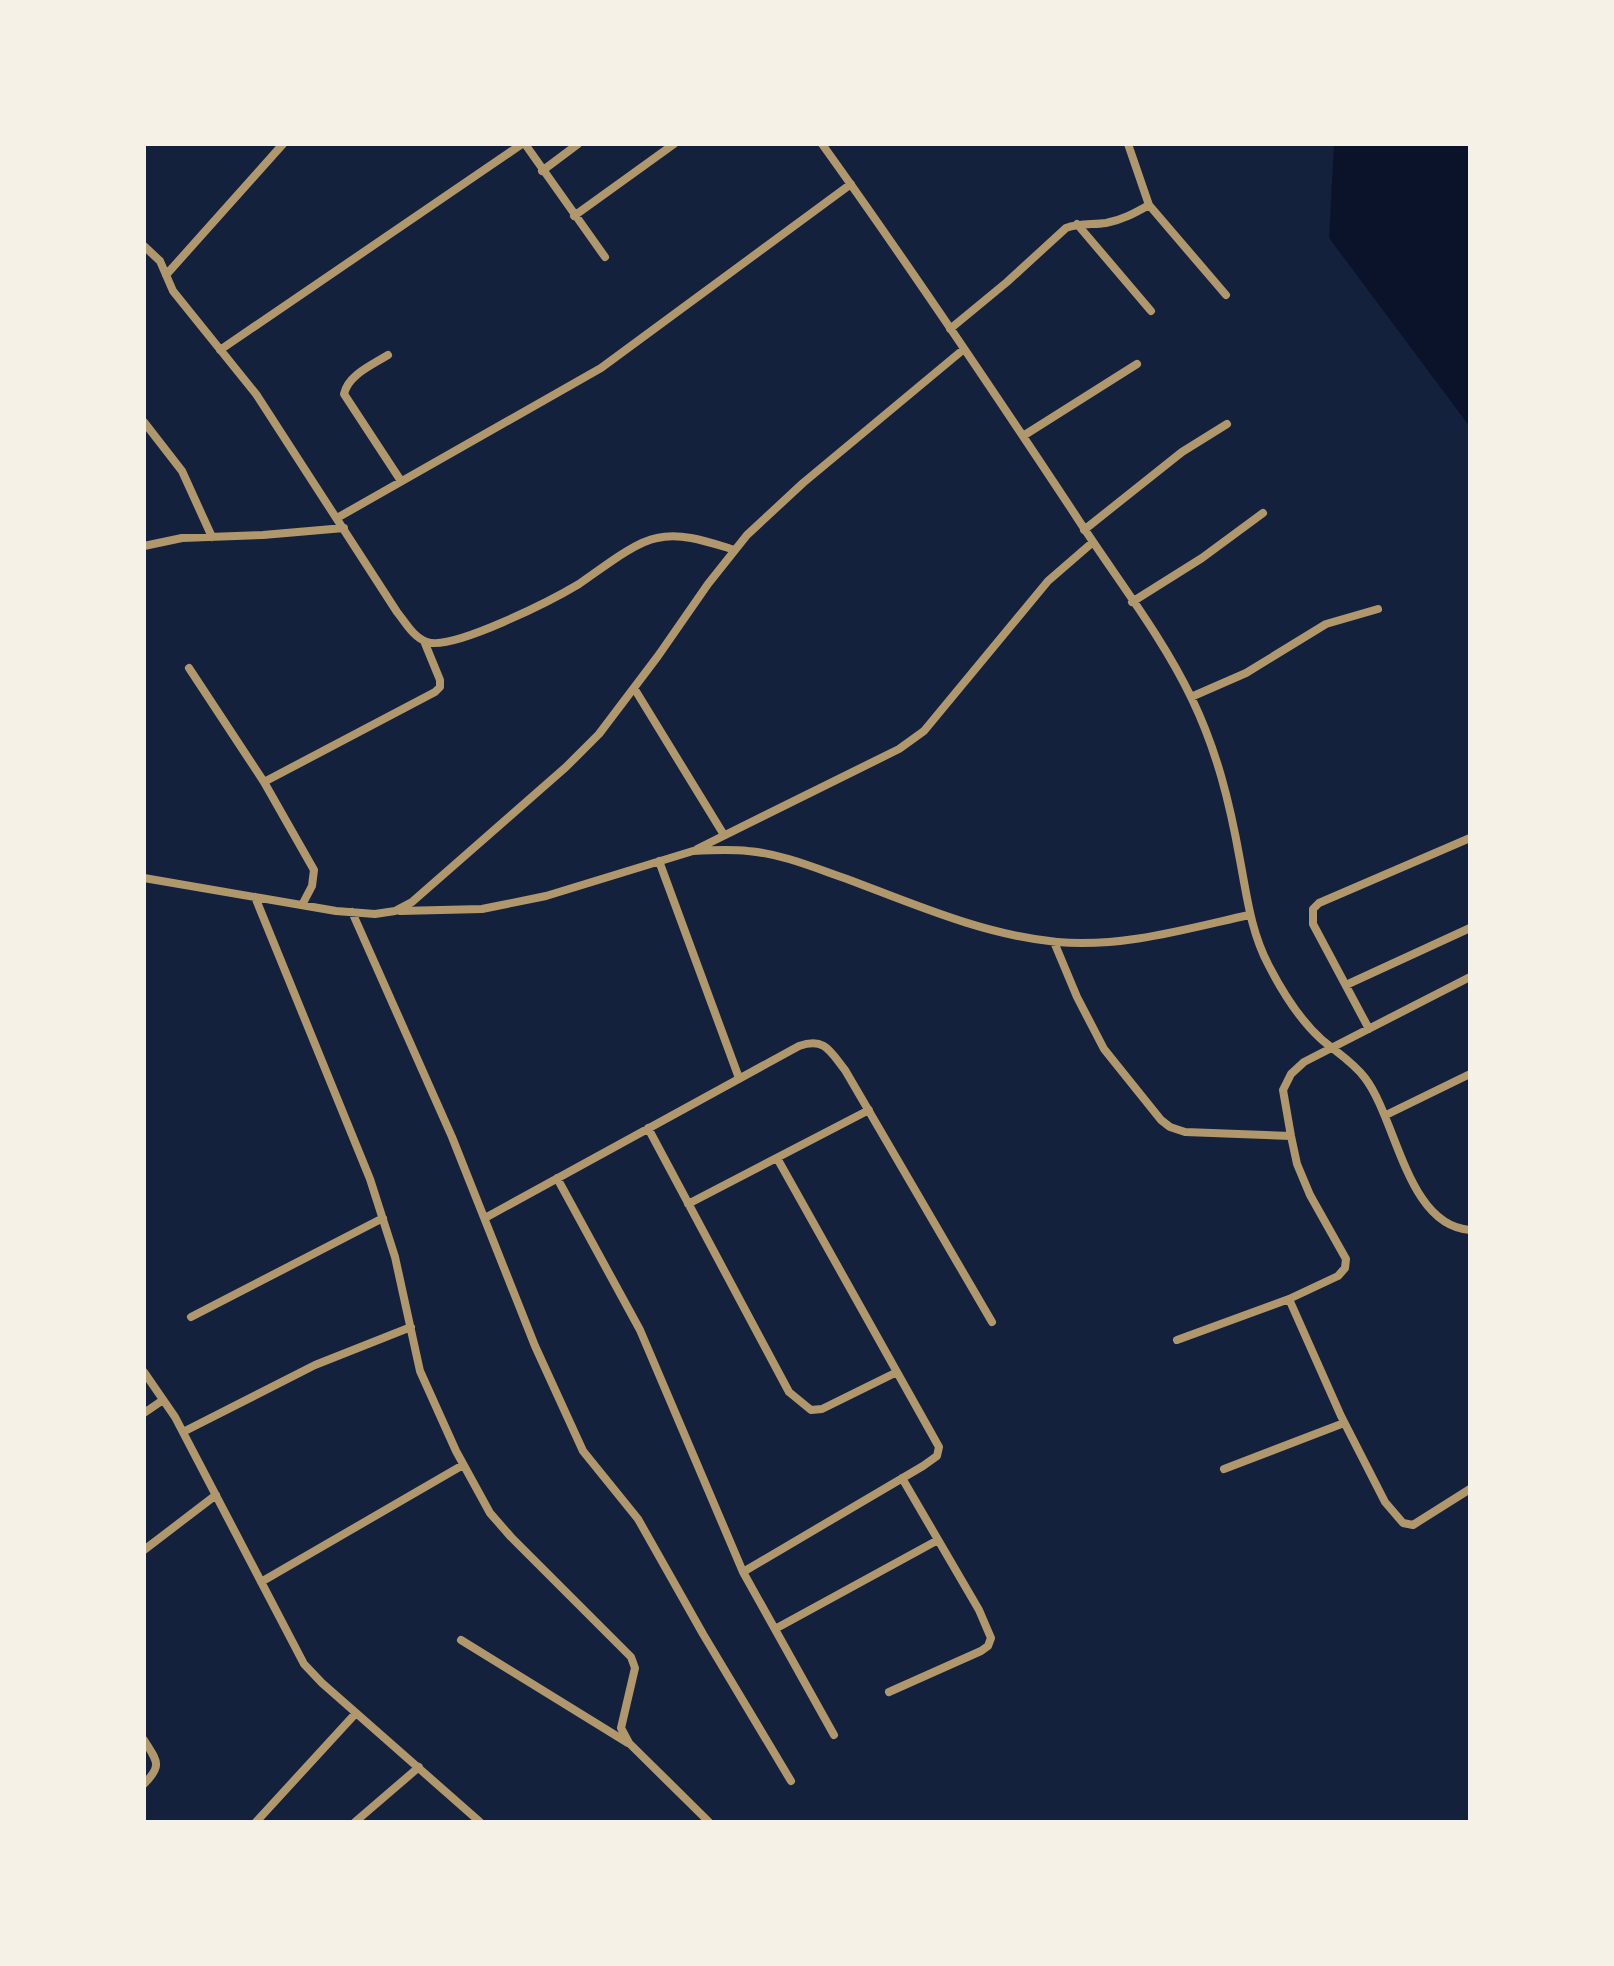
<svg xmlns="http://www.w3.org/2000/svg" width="1614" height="1966" font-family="'Source Serif 4',serif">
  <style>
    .water { fill: #0b132b }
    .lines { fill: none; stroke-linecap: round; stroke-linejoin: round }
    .minor { stroke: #b1986c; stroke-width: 8 }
  </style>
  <rect width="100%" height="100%" fill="#14213d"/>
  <path class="water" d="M1334,144H1470V427L1329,238Z"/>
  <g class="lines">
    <path class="minor" d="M525,144L605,257
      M822,144C909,265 992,389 1074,513C1113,574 1161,634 1192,699C1217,751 1230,804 1240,860C1247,897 1251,932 1269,966C1282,991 1300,1020 1321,1039C1336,1052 1353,1062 1365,1078C1397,1120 1407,1226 1470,1230
      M1128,144L1149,205L1226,295
      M542,171L578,144
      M574,216L674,144
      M1077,224L1151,311
      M144,246L160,261L173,291L256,394L397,612C406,623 413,637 427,642C453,651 554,599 579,584C600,570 634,542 657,538C683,532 711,543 735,550
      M166,275L283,144
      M950,329L1007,282L1066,228C1080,223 1092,225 1106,223C1122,220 1135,213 1149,205
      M220,350L522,144
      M388,355C372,365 348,375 344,394L401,481
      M144,422L182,471L212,537
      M1023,436L1137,364
      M337,518L601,368L851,184
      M1084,530L1182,452L1227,424
      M144,546L182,538L263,535L344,528
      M1132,602L1202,558L1263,513
      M189,668L264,782L314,870L312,886L302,905
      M634,688L724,835
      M1191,697L1246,673L1326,624L1378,609
      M264,782L435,692L440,687V680L424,641
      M697,849L899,749L924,731L1048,581L1093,542
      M659,861L739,1078
      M144,878L336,911L375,914L395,911L412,902L566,767L599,734L658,656L708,584L747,535L803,483L964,349
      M255,897L370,1179L395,1257L420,1371L456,1451L490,1513L511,1537L631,1657L635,1668L621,1728L629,1743L709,1822
      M400,911L482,909L546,896L693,851C711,850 730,849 748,851C783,854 815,868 847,879C916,905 984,935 1057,942C1122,948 1186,929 1249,915
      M352,912L452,1137L535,1346L583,1451L638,1519L703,1634L791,1781
      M1054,942L1077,997L1104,1049L1161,1120L1170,1127L1185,1132L1291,1136
      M1346,985L1470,928
      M1369,1029L1313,924V909L1319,903L1470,838
      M1386,1115L1470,1074
      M648,1128L789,1392L811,1410L822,1409L897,1372
      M557,1178L640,1330L743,1572L834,1735
      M688,1204L869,1110
      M485,1218L799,1046C825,1037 830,1051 845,1070L992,1322
      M1289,1299L1341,1416L1385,1502L1403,1523L1413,1525L1470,1489
      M191,1317L383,1218
      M1177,1340L1289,1299L1338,1276L1345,1268L1346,1259L1310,1195L1297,1164L1291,1136L1283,1090L1291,1074L1304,1062L1470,977
      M144,1372L175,1417L304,1664L322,1683L480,1822
      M144,1413L163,1400
      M183,1432L315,1365L411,1327
      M1224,1469L1344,1423
      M144,1550L216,1495
      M743,1572L923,1466L937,1456L939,1447L777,1158
      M261,1582L463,1465
      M775,1629L938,1540
      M461,1640L628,1743
      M889,1692L981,1651L988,1646L991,1638L979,1610L902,1478
      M144,1740C157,1761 163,1765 144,1784
      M256,1822L356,1713
      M355,1822L419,1767"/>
  </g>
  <rect width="1614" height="1966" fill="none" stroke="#f6f1e7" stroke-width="292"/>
</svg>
